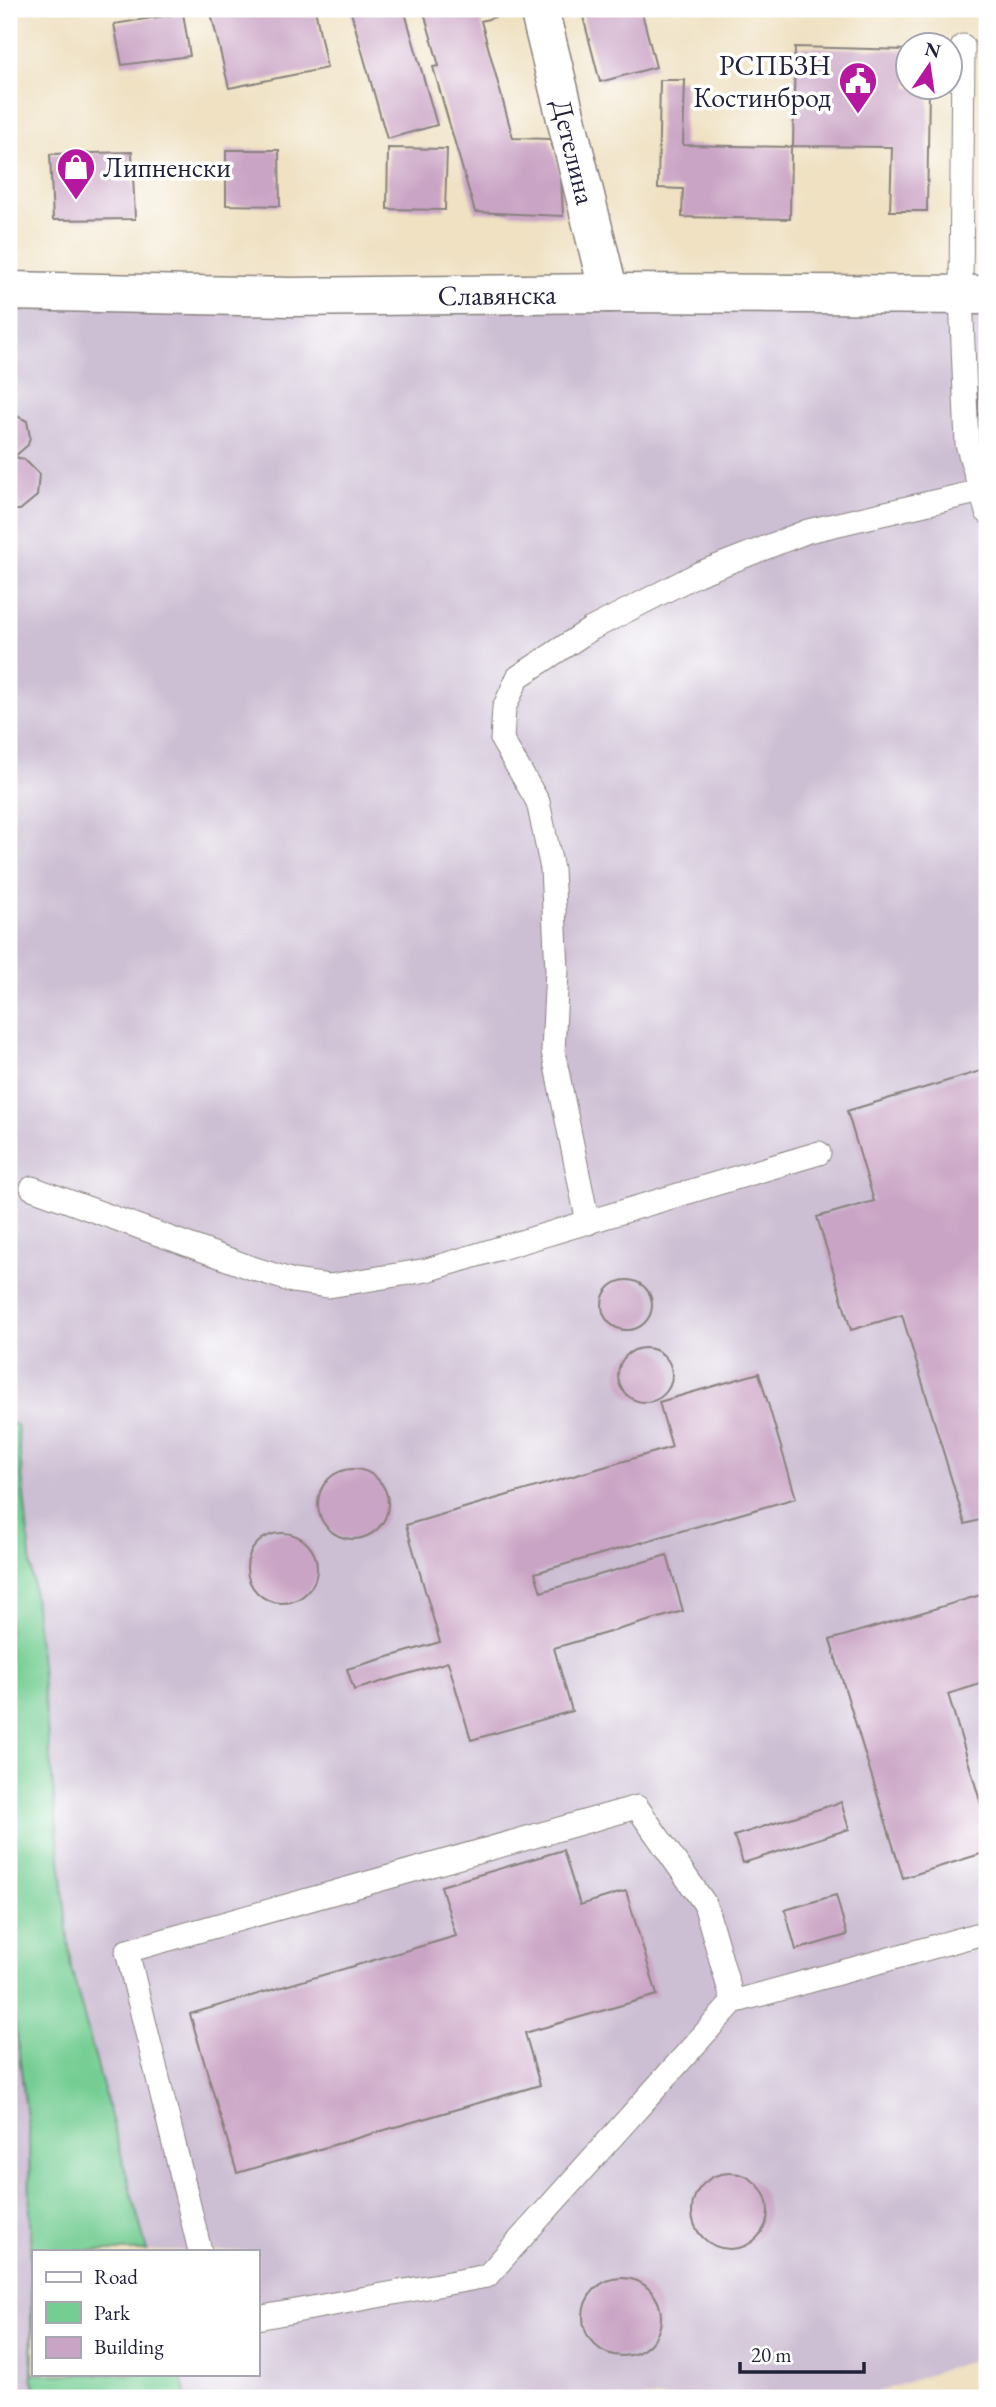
<svg xmlns="http://www.w3.org/2000/svg" width="996" height="2407" font-family="'EB Garamond',serif">
  <style>
    .industrial { fill: #ccbed3 }
    .green { fill: #74cd93; stroke: #4b7867; stroke-width: 2 }
    .building { fill: #caa4c5 }
    .lines { fill: none; stroke-linecap: round; stroke-linejoin: round }
    .service-casing { stroke: #88827e; stroke-width: 25 }
    .minor-casing { stroke: #88827e; stroke-width: 41 }
    .tertiary-casing { stroke: #88827e; stroke-width: 41 }
    .service { stroke: #fff; stroke-width: 23 }
    .minor { stroke: #fff; stroke-width: 38 }
    .tertiary { stroke: #fff; stroke-width: 38 }
    .rail { stroke: #22223b; stroke-width: 5 }
    .labels { text-anchor: middle; stroke-width: 7; stroke-linejoin: round; paint-order: stroke }
    .poi-label { font-size: 28px; fill: #22223b; stroke: #fff; text-anchor: end }
    .street-label { font-size: 28px; fill: #22223b; stroke: #fff }
  </style>
  <rect width="100%" height="100%" fill="#fff"/>
  <filter id="ink" filterUnits="userSpaceOnUse"><feTurbulence type="fractalNoise" baseFrequency=".0143" numOctaves="2"/><feDisplacementMap in="SourceGraphic" scale="14" xChannelSelector="R" yChannelSelector="G"/><feConvolveMatrix kernelMatrix="1 2 1 2 8 2 1 2 1" color-interpolation-filters="sRGB"/></filter>
  <filter id="wash" filterUnits="userSpaceOnUse"><feTurbulence type="fractalNoise" baseFrequency=".00686" numOctaves="4" result="noise"/><feDisplacementMap in="SourceGraphic" scale="28" xChannelSelector="R" yChannelSelector="G"/><feGaussianBlur stdDeviation="1.57" result="paint"/><feColorMatrix in="noise" values="0 0 0 0 0 0 0 0 0 0 0 0 0 0 0 0 0 1.4 0 .05"/><feComposite in="paint" operator="in"/></filter>
  <g filter="url(#wash)">
    <rect width="100%" height="100%" fill="#efe1c2"/>
    <path class="industrial" d="M9,291L987,295V2355L861,2398H187L180,2374H257V2251H147L71,1968L17,1426L9,1422Z
      M9,1976L29,2133L32,2376L38,2398H9Z"/>
    <path class="green" d="M9,1422L17,1425L71,1968L147,2251H33V2374H180L187,2398H38L32,2376L29,2133L9,1976Z"/>
    <g id="blocks">
      <path class="building" d="M210,9H315L327,68L229,88Z
        M350,9H404L437,125L387,139Z
        M423,9H524L481,21L513,138L550,139L561,176L563,216L475,212L433,67L439,66Z
        M581,9H641L656,67L600,82Z
        M183,13L190,56L122,65L114,24Z
        M795,47L908,50V88H929L927,211H890L892,147L793,146Z
        M660,80H685L683,145L791,147L790,219L682,217L683,189L658,188Z
        M388,148L447,149L445,210L387,209Z
        M226,150H279L280,206L226,205Z
        M132,152L135,219L53,220L50,154Z
        M978,366H987V421H978Z
        M9,375L15,385L9,407Z
        M9,412L27,421L30,437L28,445L14,457L24,459L39,474L37,496L20,510H9Z
        M987,1069V1518L965,1524L902,1315L851,1330L817,1217L874,1201L847,1111Z
        M602 1305a25 25 0 1 1 50 0a25 25 0 1 1-50 0Z
        M618 1375a27 27 0 1 1 54 0a27 27 0 1 1-54 0Z
        M759,1373L796,1498L535,1573L541,1592L667,1555L683,1611L554,1648L572,1711L471,1740L448,1662L354,1690L347,1669L440,1642L406,1525L672,1447L659,1402Z
        M318 1504a35 35 0 1 1 70 0a35 35 0 1 1-70 0Z
        M247 1568a35 35 0 1 1 70 0a35 35 0 1 1-70 0Z
        M987,1593V1682L948,1694L987,1824V1852L903,1878L830,1640Z
        M841,1802L849,1829L743,1863L734,1836Z
        M563,1850L580,1905L626,1891L657,1995L525,2033L540,2085L237,2173L190,2014L456,1936L441,1886Z
        M836,1895L847,1935L796,1950L785,1910Z
        M692 2211a38 38 0 1 1 76 0a38 38 0 1 1-76 0Z
        M583 2317a39 39 0 1 1 78 0a39 39 0 1 1-78 0Z"/>
    </g>
  </g>
  <g filter="url(#ink)">
    <use href="#blocks" fill-opacity="0" stroke="#88827e" stroke-width="2"/>
    <g class="lines">
      <g class="service-casing">
        <path id="service" d="M963,46L961,295L967,444L987,512
          M32,1188L252,1268L293,1281L329,1286L427,1270L819,1153
          M588,1223L553,1051L557,970L552,869L538,802L502,740L504,708L518,677L591,629L698,574L808,531L981,491
          M200,2251L127,1951L637,1807L705,1904L733,2002
          M257,2318L487,2276L733,2002L987,1932"/>
      </g>
      <g class="minor-casing">
        <g id="minor">
          <path id="s1" d="M539,9L609,293"/>
        </g>
      </g>
      <g class="tertiary-casing">
        <g id="tertiary">
          <path id="s2" d="M9,291L290,297L609,293L987,295"/>
        </g>
      </g>
      <use href="#service" class="service"/>
      <use href="#minor" class="minor"/>
      <use href="#tertiary" class="tertiary"/>
      <path class="rail" d="M9,2389L11,2398"/>
    </g>
  </g>
  <defs>
    <g id="civic-pin" transform="scale(2.0125)"><path d="M0 17L-7.5 6A9.5 9.5 0 1 1 7.5 6Z" fill="#b5179e" stroke="#fff"/><path d="M-.6-6.5H3V-4.5H.6V-3L4-1V1h2V6H-6V1h2V-1L-.6-3ZM-1.2 2.5V6h2.4V2.5Z" fill="#fff"/></g>
    <g id="shop-pin" transform="scale(2.0125)"><path d="M0 17L-7.5 6A9.5 9.5 0 1 1 7.5 6Z" fill="#b5179e" stroke="#fff"/><path d="M-5-2.5h2.3a2.7 3.5 0 0 1 5.4 0H5L5.5 6h-11ZM-1.5-2.5h3a1.5 2.3 0 0 0-3 0Z" fill="#fff"/></g>
  </defs>
  <g fill-rule="evenodd">
    <use href="#civic-pin" x="858" y="81"/>
    <use href="#shop-pin" x="76" y="167"/>
  </g>
  <g class="labels">
    <g class="poi-label">
      <text x="831" y="75">РСПБЗН<tspan x="831" dy="32">Костинброд</tspan></text>
      <text x="103" y="177" text-anchor="start">Липненски</text>
    </g>
    <g class="street-label">
      <text dy="10" stroke="none"><textPath href="#s1" startOffset="147">Детелина</textPath></text>
      <text dy="10" stroke="none"><textPath href="#s2" startOffset="488">Славянска</textPath></text>
    </g>
  </g>
  <rect width="996" height="2407" fill="none" stroke="#fff" stroke-width="35"/>
  <rect x="32" y="2250" width="228" height="126" fill="#ffffff" stroke="#a7a7b1" stroke-width="2"/>
  <rect x="46" y="2272" width="35" height="10" fill="#ffffff" stroke="#a7a7b1" stroke-width="2"/>
  <text x="94" y="2284" font-size="21" fill="#22223b">Road</text>
  <rect x="46" y="2302" width="35" height="21" fill="#74cd93" stroke="#a7a7b1" stroke-width="2"/>
  <text x="94" y="2320" font-size="21" fill="#22223b">Park</text>
  <rect x="46" y="2337" width="35" height="21" fill="#caa4c5" stroke="#a7a7b1" stroke-width="2"/>
  <text x="94" y="2354" font-size="21" fill="#22223b">Building</text>
  <g transform="translate(929 66) rotate(13)"><circle r="33" fill="#ffffff" stroke="#a7a7b1" stroke-width="2"/>
  <path d="M0-5L12 26L0 18L-12 26Z" fill="#b5179e"/>
  <text y="-10" font-size="19" font-weight="bold" text-anchor="middle" fill="#22223b">N</text>
  </g>
  <path d="M740 2362v10h124v-10" fill="none" stroke="#22223b" stroke-width="3.5"/>
  <text x="751" y="2362" font-size="21" fill="#22223b" stroke="#ffffff" stroke-width="5" paint-order="stroke">20 m</text>
</svg>
